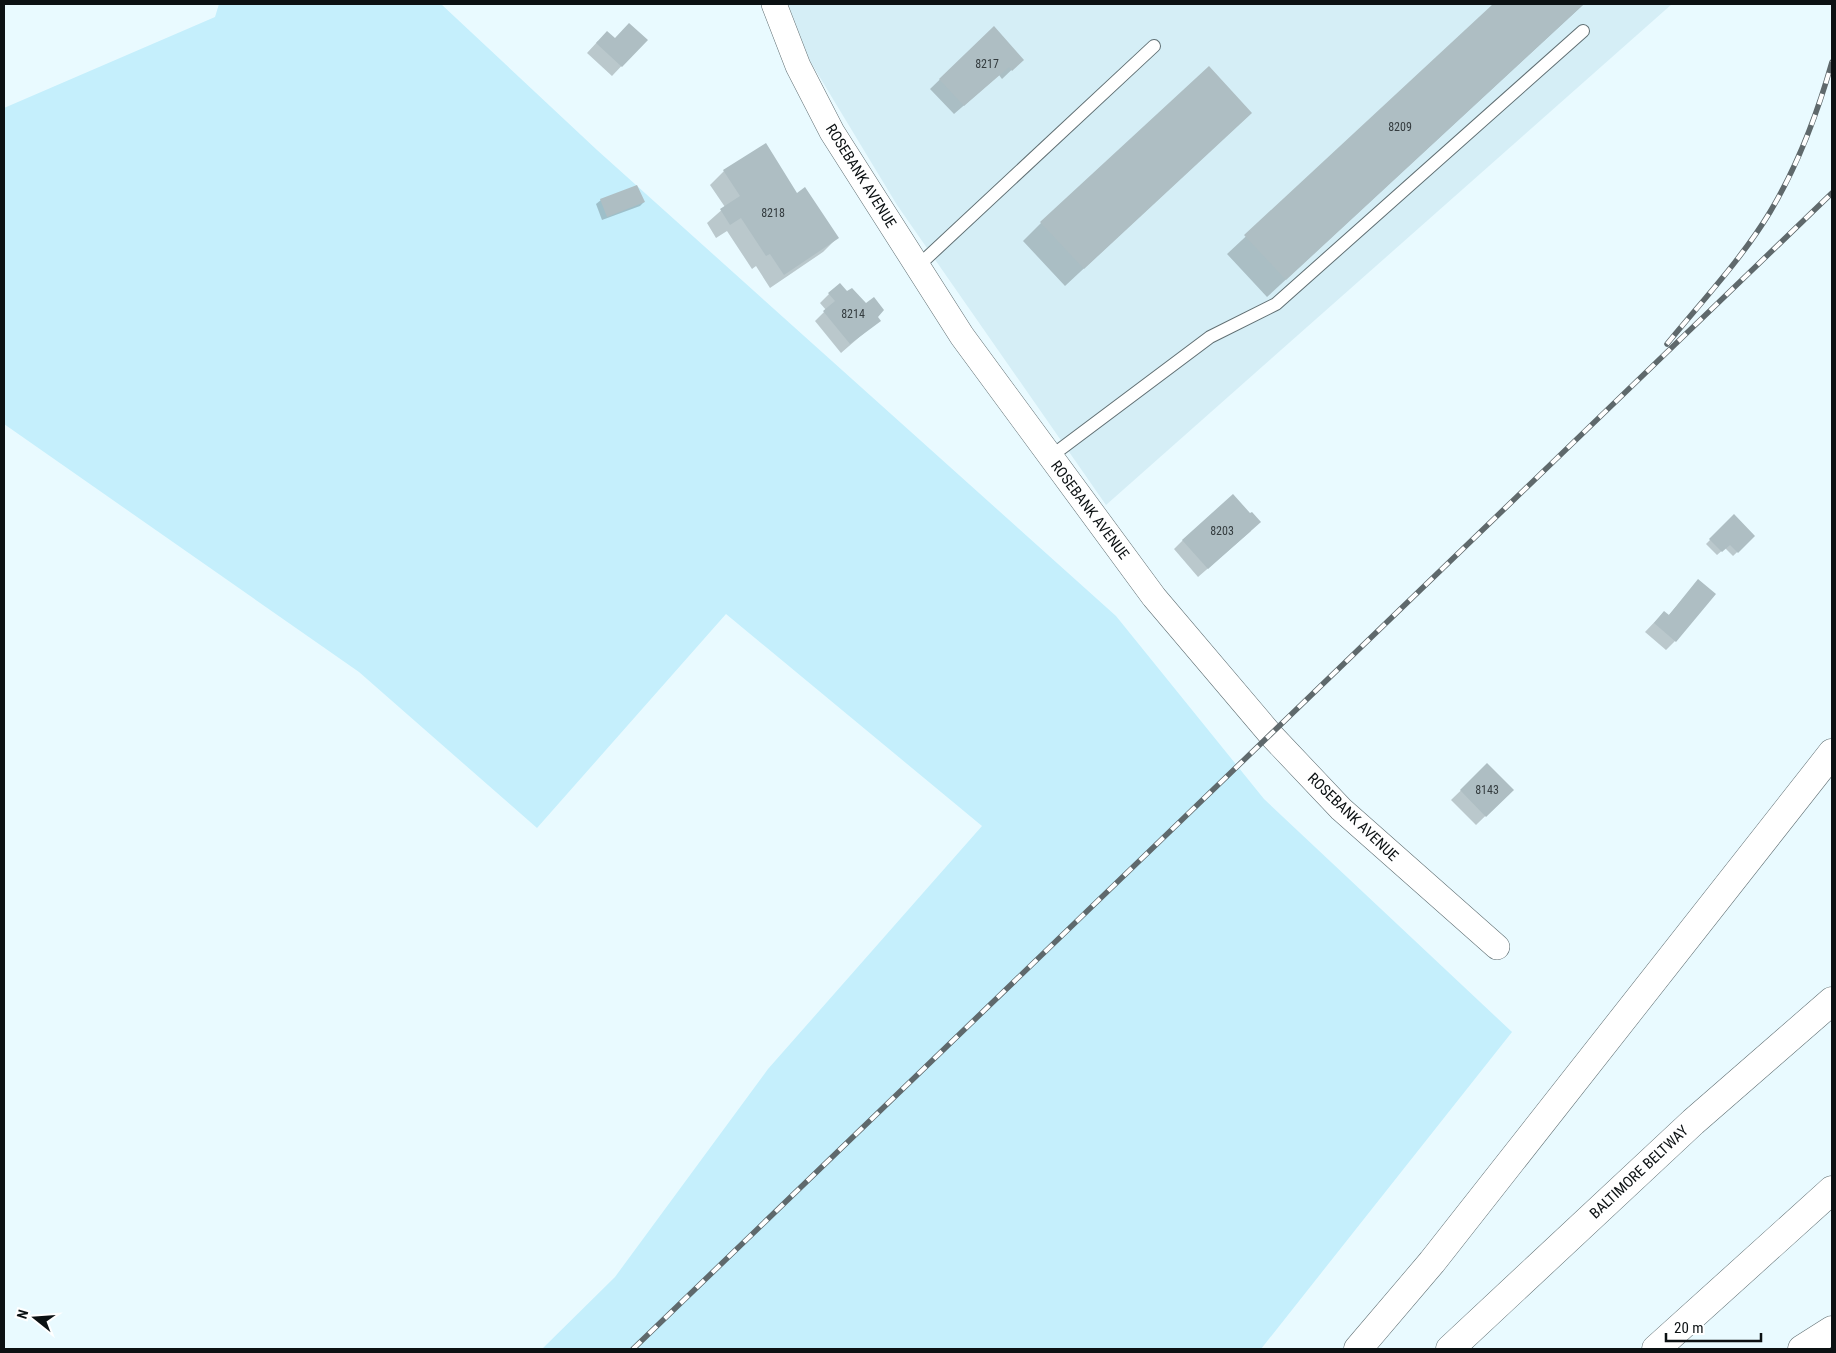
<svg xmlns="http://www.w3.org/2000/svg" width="1836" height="1353" font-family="'Roboto Condensed',sans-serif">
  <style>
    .built { fill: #d5eef6 }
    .green { fill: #c5effc }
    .shadow { fill: #0003 }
    .building { fill: #aebec3 }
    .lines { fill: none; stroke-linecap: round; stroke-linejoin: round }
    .service-casing { stroke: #606f73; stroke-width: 14 }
    .minor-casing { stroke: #606f73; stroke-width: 26 }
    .motorway-casing { stroke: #606f73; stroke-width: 29 }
    .service { stroke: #fff; stroke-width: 12 }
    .minor { stroke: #fff; stroke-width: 25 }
    .motorway { stroke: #fff; stroke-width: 28 }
    .rail-casing { stroke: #5f696c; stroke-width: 5.5 }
    .rail { stroke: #fff; stroke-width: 4; stroke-dasharray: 11; stroke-linecap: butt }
    .labels { text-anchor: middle; stroke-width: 4.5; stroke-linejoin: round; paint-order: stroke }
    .number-label { font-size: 12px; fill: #343c3f }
    .street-label { font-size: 15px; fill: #0c1113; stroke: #fff }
  </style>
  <rect width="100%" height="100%" fill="#e9faff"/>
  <path class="built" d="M788,4H1672L1106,505L897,205L810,61Z"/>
  <path class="green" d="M219,4H441L597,150L1116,616L1264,799L1512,1032L1261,1349H542L615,1277L768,1069L982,826L726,614L537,828L359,672L4,424V108L215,17Z"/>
  <path class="shadow" d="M1495,4H1584L1267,297L1227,254Z
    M993,28L1022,60L1002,79L999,75L954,114L930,89Z
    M615,39L646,40L612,76L587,53L598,41Z
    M1251,113L1065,286L1023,241L1041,223Z
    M724,171L796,195L837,238L823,252L770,288L756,266L752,269L727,231L716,238L707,223L725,207L710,185Z
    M601,200L644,202L640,206L602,220L596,204Z
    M847,293L879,320L841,353L815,321L826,310L820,303L829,294Z
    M1734,516L1754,536L1733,556L1725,548L1717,555L1706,544Z
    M1251,531L1198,577L1174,549L1183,540Z
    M1698,581L1675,641L1666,650L1645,632L1664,612L1668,616Z
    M1487,765L1512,790L1476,825L1451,800Z"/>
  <path class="building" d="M1493,4H1584L1286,280L1244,235Z
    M629,23L648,40L622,67L596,43L607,31L615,38Z
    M994,26L1024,60L1012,71L1009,67L964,106L939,79Z
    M1209,66L1252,113L1084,269L1040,222Z
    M766,143L797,193L805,187L839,238L784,275L770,254L766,256L741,218L730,225L720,209L740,196L723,170Z
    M637,185L645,202L607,217L600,199Z
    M840,283L847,291L852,288L866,303L874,297L884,310L878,317L881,321L850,344L823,311L835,301L828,293Z
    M1233,494L1250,513L1252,512L1261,522L1208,569L1182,540Z
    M1734,514L1755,536L1738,553L1730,545L1722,552L1709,539Z
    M1698,579L1716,594L1676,642L1654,623L1664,611L1669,615Z
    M1487,763L1514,790L1486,817L1460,790Z"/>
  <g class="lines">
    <g class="service-casing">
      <path id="service" d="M918,266L1154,46
        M1050,457L1210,337L1276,304L1583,31"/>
    </g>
    <g class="minor-casing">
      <path id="minor" d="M774,4L798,66L832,132L962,336L1154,597L1271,735L1341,809L1497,947"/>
    </g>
    <g class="motorway-casing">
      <path id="motorway" d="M1358,1349L1432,1262L1832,753
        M1450,1349L1693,1122L1832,1001
        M1656,1349L1832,1190
        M1802,1349L1832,1330"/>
    </g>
    <use href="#service" class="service"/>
    <use href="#minor" class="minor"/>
    <use href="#motorway" class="motorway"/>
    <g class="rail-casing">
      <path id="rail" d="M1667,344C1702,301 1741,260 1770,212C1798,165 1817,115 1832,62
        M633,1349L1832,193"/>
    </g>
    <use href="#rail" class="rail"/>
  </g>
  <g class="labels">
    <g class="number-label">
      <text x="987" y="68">8217</text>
      <text x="1400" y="131">8209</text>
      <text x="773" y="217">8218</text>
      <text x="853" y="318">8214</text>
      <text x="1222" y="535">8203</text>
      <text x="1487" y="794">8143</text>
    </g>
    <g class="street-label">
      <text transform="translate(861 176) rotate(58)" y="5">ROSEBANK AVENUE</text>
      <text transform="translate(1090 510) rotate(53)" y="5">ROSEBANK AVENUE</text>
      <text transform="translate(1353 817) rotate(44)" y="5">ROSEBANK AVENUE</text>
      <text transform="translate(1639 1172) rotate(-43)" y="5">BALTIMORE BELTWAY</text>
    </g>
  </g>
  <rect width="1836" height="1353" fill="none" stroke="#0c1113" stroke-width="10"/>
  <g transform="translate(35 1318) rotate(287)" stroke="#ffffff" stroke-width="4" paint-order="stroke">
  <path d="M0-4L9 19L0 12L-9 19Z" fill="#0c1113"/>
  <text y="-8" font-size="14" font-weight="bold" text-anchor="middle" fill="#0c1113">N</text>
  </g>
  <path d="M1666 1333v8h95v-8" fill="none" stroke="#0c1113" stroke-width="2.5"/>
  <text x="1674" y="1333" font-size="15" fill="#0c1113" stroke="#ffffff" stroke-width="4" paint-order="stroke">20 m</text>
</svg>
